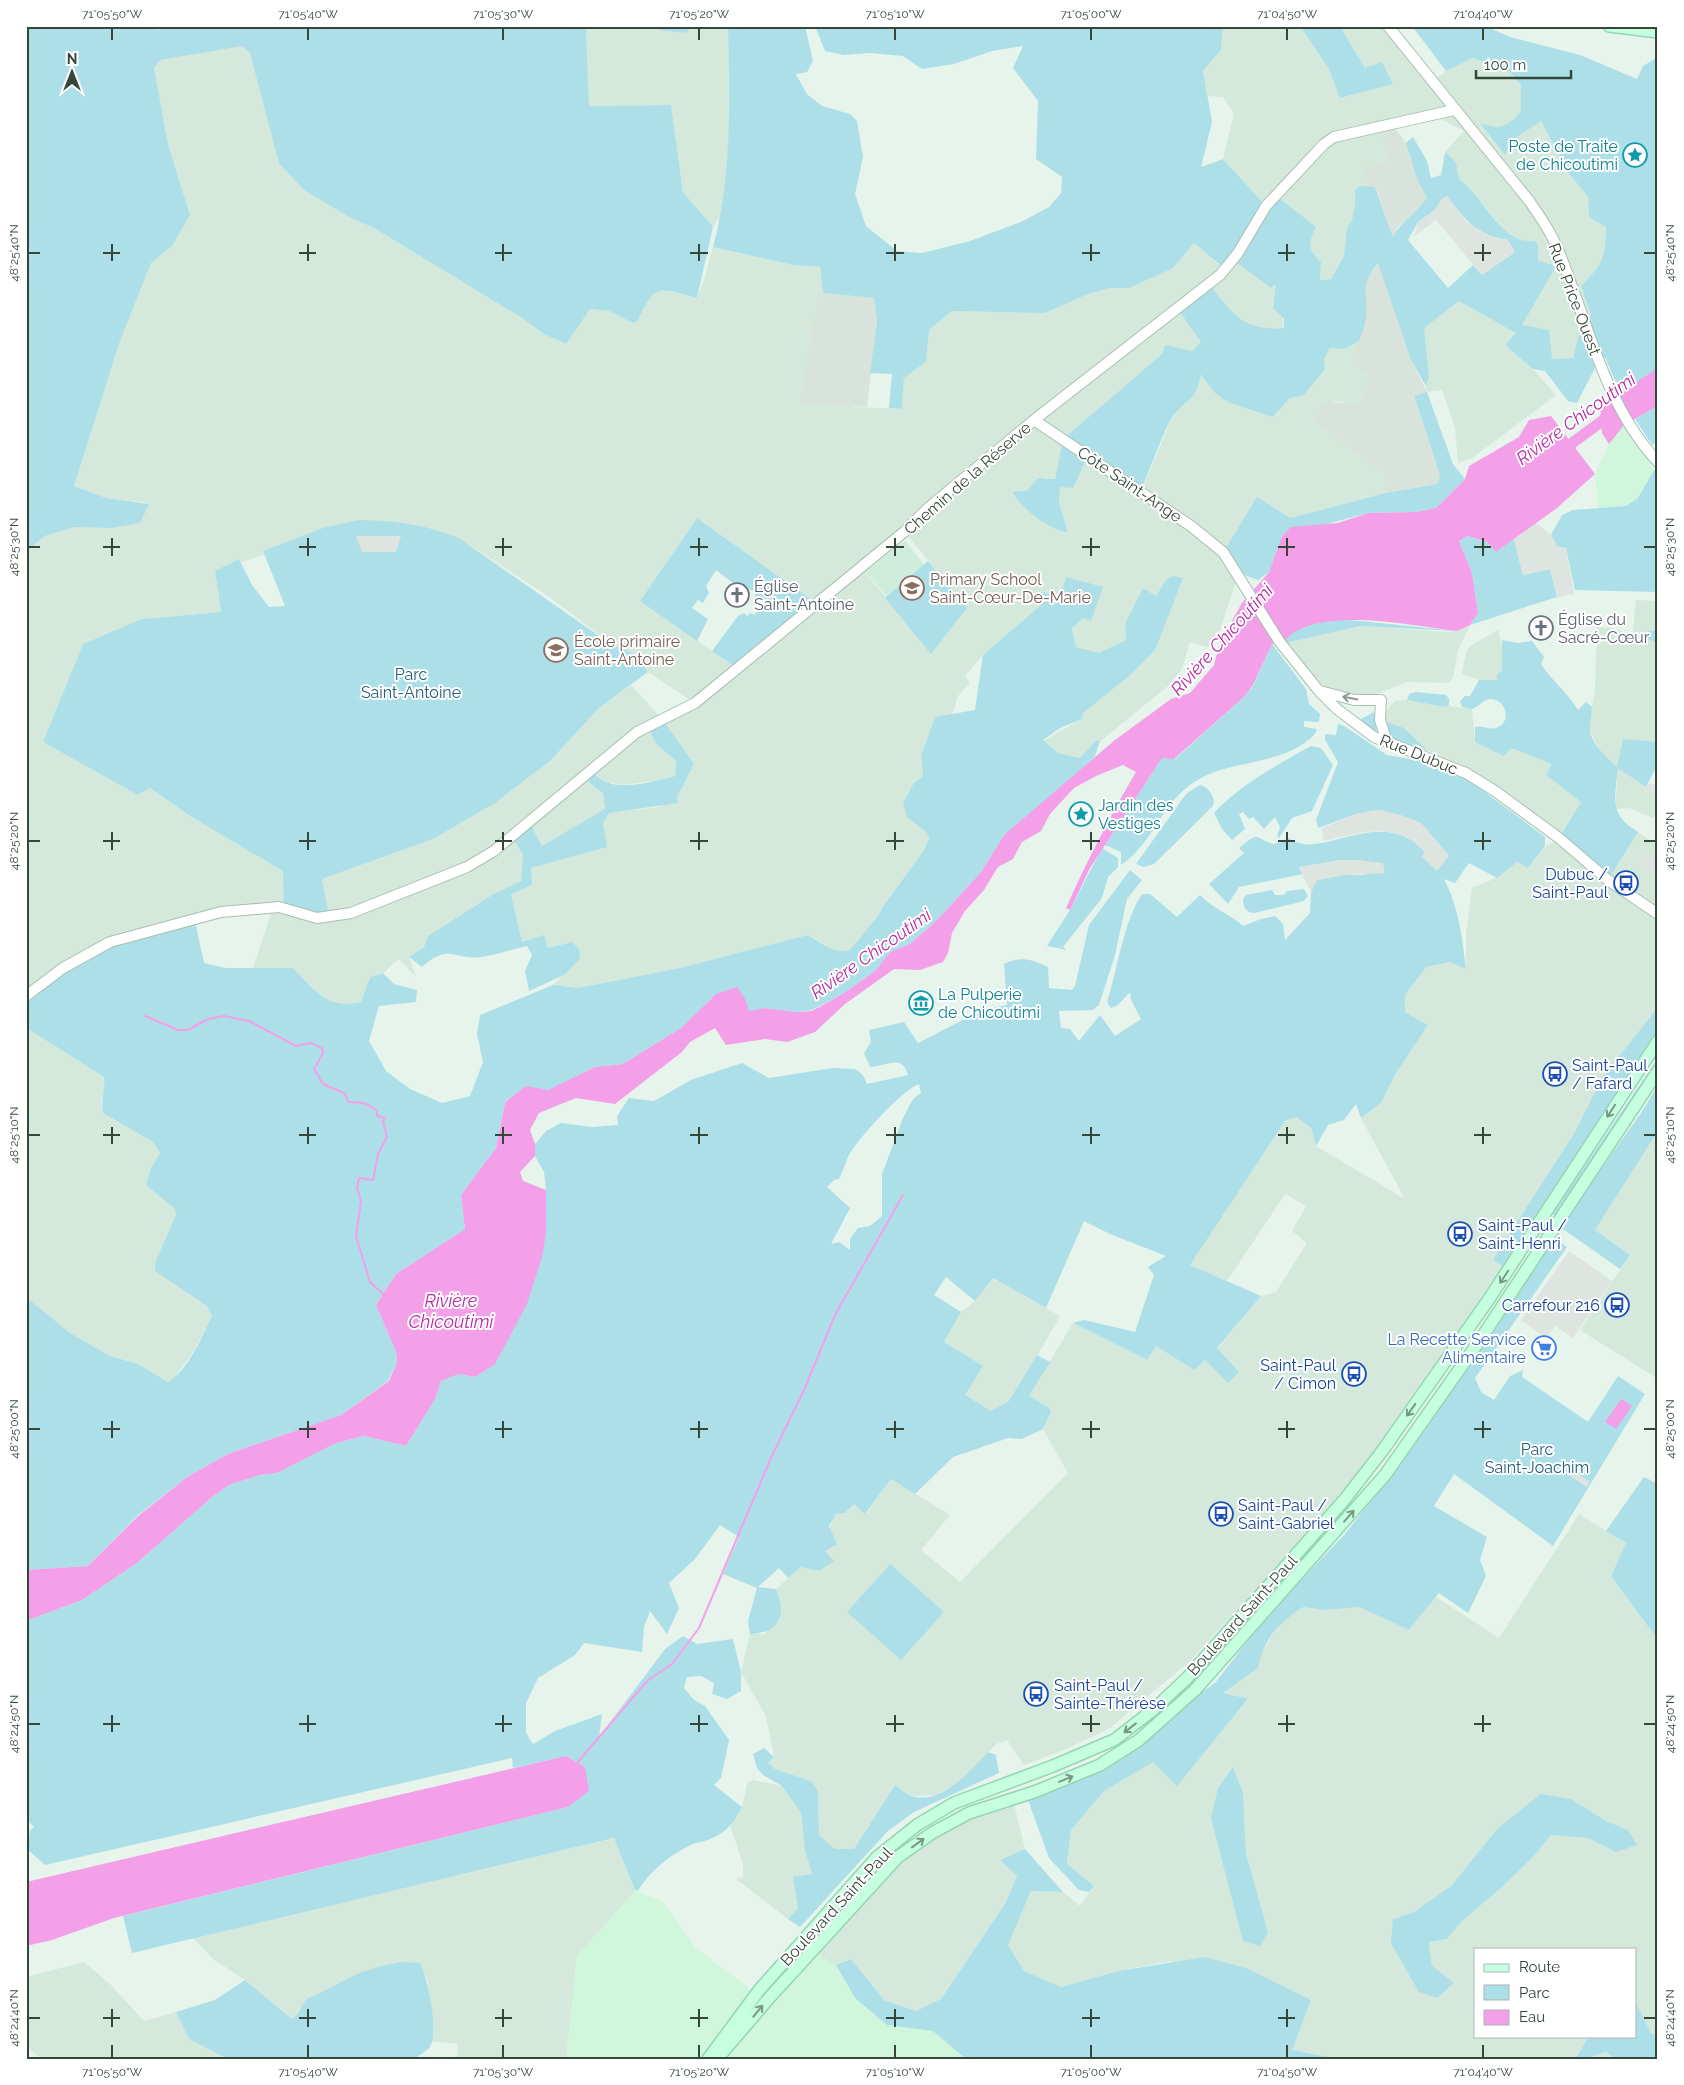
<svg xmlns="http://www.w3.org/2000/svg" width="1684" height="2085" font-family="Raleway,sans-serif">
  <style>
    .residential { fill: #d4e8dc; fill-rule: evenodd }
    .commercial { fill: #d0f6db }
    .industrial { fill: #d8e3db }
    .education { fill: #cfeddc }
    .green { fill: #addfe9; fill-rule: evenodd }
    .parking { fill: #dee4e0 }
    .water { fill: #f3a0e8 }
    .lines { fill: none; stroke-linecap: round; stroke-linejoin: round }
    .stream { stroke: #f3a0e8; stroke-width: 2 }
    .river { stroke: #f3a0e8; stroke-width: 11 }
    .tertiary-casing { stroke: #a8bfb1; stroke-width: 12 }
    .secondary-casing { stroke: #94d6b2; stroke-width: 14 }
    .tertiary { stroke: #fff; stroke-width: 10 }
    .secondary { stroke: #c5ffe0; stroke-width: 11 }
    .oneway { stroke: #909a93 }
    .oneway2 { stroke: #769a85 }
    .ticks { fill: none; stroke: #35473b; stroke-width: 2 }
    .labels { text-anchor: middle; stroke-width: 4; stroke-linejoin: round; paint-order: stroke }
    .culture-label { font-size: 16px; fill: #0d838f; stroke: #fff; text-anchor: start }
    .street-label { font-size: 16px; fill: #35473b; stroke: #fff }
    .education-label { font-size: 16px; fill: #785e54; stroke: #fff; text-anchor: start }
    .worship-label { font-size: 16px; fill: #5b616d; stroke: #fff; text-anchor: start }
    .park-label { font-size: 16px; fill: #265e7b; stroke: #fff }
    .transit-label { font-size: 16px; fill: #164399; stroke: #fff; text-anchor: start }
    .shop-label { font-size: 16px; fill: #366cbe; stroke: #fff; text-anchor: end }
    .water-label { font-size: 18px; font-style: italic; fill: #b62aa3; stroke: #fff }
    .neatline { fill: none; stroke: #35473b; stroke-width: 2 }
    .ticks-label { font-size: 12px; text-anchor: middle; fill: #35473b }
  </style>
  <rect width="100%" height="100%" fill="#e6f4ec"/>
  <path class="residential" d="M586,26H659V30L684,33L693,27L728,26L729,158L722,213L713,227L683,192L671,105L589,106Z
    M1223,26H1300L1329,69L1341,98L1392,84L1365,68L1340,26H1386L1431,82L1446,71L1473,58L1510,72L1521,85V111L1509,125L1498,128L1511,141L1541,120L1568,172L1588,197L1589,217L1606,227L1605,253L1600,266L1581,286L1591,315L1581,328L1573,358L1552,359L1521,325L1556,266L1538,262V246L1517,239L1503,229L1468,186L1459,179L1456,162L1445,152L1464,131L1441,119L1394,127L1390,162L1363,168L1368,187L1360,186L1355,190V205L1352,220L1347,228L1344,256L1331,279L1320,280L1321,262L1312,253L1309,243L1266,206L1223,159L1234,114L1223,97L1208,96L1203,71L1221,50Z
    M242,45L250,53L351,218L374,228L522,318L544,334L566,343L590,309L609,311L634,323L638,321L649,298L658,291L665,290L697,298L704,280L713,247L793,265L820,267L823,293L819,295L854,407L902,409L904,378L926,362L929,330L952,311L1045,313L1087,294L1110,288H1129L1173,268L1194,243L1224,269L1233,260L1277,283L1284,328L1271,329L1252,326L1228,309L1209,283L1202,342L1192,351L1165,346L1162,354L1063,439L1055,479L1046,478L1028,490H1017L1066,523L1059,502L1060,486L1088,455L1142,490L1171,420L1201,373L1215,393L1273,417L1290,398L1304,395L1325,369L1324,359L1330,348L1345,349L1359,341L1350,364L1370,375L1359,406L1335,401L1312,419L1383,474L1386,493L1290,518L1257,497L1239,573L1216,642L1206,647L1190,642L1182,669L1168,686L1080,758L1058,753L1043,741L1082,719L1083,713L1128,677L1156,596L1143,588L1125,624L1126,640L1099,654L1076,647L1072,628L1083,618L1060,597L1041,605L983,655L965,676L970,683L958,696L952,715L935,717L921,756L923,776L914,783L907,817L927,833L929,838L924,850L882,908L878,916L850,950L843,952L836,951L808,935L680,968L578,988L553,985L580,959L572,942L548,948L522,942L511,894L531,868L606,847L603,823L609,813L658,807L677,798L694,764L656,744L676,761L675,776L655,781L623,785L605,782L591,770L582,777L603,793L605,809L542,847L530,823L521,881L492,895L428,936L424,947L409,957L416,977L399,959L383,973L370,977L361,1002L345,1006L324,1000L293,968H253L273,908L221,912L26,992V551L45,536L74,527L110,528L149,503L106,498L74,486L120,341L151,263L172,246L190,215L168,144L154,68L160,60ZM697,518L815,603L737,668L640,601ZM357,523L459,538L548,596L610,643L635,654L648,672L695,703L662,719L631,685L599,708L550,761L495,803L433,839L322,879L328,917L284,871L190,816L150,788L139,795L43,742L83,644L142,619L221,612L215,571ZM905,532L967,608L931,653L861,567Z
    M1459,301L1517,333L1505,345L1523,358L1556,395L1472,458L1458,463L1455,427L1442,390L1427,392L1426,386L1429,376L1423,328Z
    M1636,600L1658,601V742L1624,739L1618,767L1646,787L1644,791L1658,797V807L1653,818L1629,808L1615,809L1618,768L1599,750L1589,728L1595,689L1597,627L1613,628L1626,633L1632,642Z
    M1470,625L1458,650L1453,677L1449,683L1407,682L1371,696H1356L1324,686L1314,678L1286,643L1360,626L1446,632L1457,631Z
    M1498,630L1504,654L1502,670L1498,680H1479L1462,674L1466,652L1470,646Z
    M1407,700L1472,709L1475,742L1510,748L1553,764L1546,775L1581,802L1561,835L1479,774L1427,750L1404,728L1384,721L1385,713L1391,705L1395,701Z
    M1638,832L1658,846V1007L1602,1078L1575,1132L1494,1260L1504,1267L1365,1470L1190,1661L1110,1728L1064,1750L1024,1765L1007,1740L996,1744L961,1782L936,1795L913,1796L895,1785L854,1849H835L819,1835V1809L811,1781L775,1769L767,1763L774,1757L766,1716L741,1672L750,1634H765L779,1597L776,1589L801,1567L819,1571L834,1561L824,1551L833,1517L836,1514L845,1513L854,1504L866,1514L891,1479L950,1515L921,1550L960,1582L1068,1473L1043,1429L1051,1412L1029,1396L1073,1323L1147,1360L1156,1346L1194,1370L1205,1359L1228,1383L1239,1372L1217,1349L1261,1296L1276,1292L1307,1243L1292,1231L1306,1206L1285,1194L1227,1281L1189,1265L1285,1121L1296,1117L1311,1128L1316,1146L1405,1199L1361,1118L1381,1103L1396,1073L1428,1025L1405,1012V995L1425,967L1450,962L1466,968V934L1472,888L1496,878L1517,862L1528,868L1546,846L1559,838L1608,880Z
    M26,1017L28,1029L104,1077L105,1084L101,1103L103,1113L153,1142L160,1153L151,1168L146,1185L176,1209V1215L155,1263V1270L207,1306L212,1315L194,1351L174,1378L168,1382L138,1364L110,1356L70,1333L26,1297Z
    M1658,1131V1379L1580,1330L1630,1255L1595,1230Z
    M992,1278L1060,1316L1018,1390L1009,1401L991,1411L965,1395L944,1342L961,1312L975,1301Z
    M1579,1514L1626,1543L1611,1576L1658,1640V2036L1651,2034L1635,2001V1949H1475V2036H1589L1574,2059H1341L1292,2050L1171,1961L1118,1971L1061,1987L1024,1971L1008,1945L1031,1891L1063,1892L1080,1906L1094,1886L1067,1864L1071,1830L1104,1791L1153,1761L1177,1785L1248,1700L1223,1693L1258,1668L1260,1654L1282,1621L1303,1607L1325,1610L1359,1607L1409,1630L1436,1597L1499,1638ZM1233,1767L1243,1792L1246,1853L1268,1932L1218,1788ZM1571,1799L1605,1821L1628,1830L1616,1852L1588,1838L1551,1835L1534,1856L1499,1890L1463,1920L1447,1939L1429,1942L1432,1966L1393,1919L1414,1912L1452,1885L1497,1829L1519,1813Z
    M753,1780L782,1786L801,1813L805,1851L812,1874L798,1908L788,1919L736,1879L743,1877V1864L730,1825L737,1818L742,1807L747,1784Z
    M1010,1803L1015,1808L1025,1849L1000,1860L1017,1876L1006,1902L941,1999L916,2011L884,2000L851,1959L836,1965L815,1953L886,1872L947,1827Z
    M615,1838L635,1891L577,1956L566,2059H457L458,2044L431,2041L434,2032L427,1978L345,1980L324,1993L306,1999L299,2012L292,2019L245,1980L213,1959L193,1938Z
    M84,1962L111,1985L144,2021L176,2012L189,2039L228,2059H41L26,2045V1977Z
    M1606,2052L1616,2059H1583Z"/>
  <path class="commercial" d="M1624,425L1654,470L1638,498L1626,506L1598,508L1595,474L1612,438Z
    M635,1891L662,1901L696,1948L769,2003L815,1953L836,1965L855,1998L887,2025L933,2031L966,2059H566L577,1956Z"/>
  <path class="industrial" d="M1394,127L1406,143L1417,179L1427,198L1420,208L1398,227L1393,237L1376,188L1368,187L1362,168L1390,162L1379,130Z
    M1379,263L1411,360L1427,392L1414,397L1440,475L1437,484L1386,493L1383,474L1312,419L1323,405L1328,402L1359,405L1370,375L1350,364L1366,319L1364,290L1367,278Z
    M823,293L874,298L877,322L867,407L800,402L819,294Z"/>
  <path class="education" d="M905,541L958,606L930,647L865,571Z"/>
  <path class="green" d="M26,26H157V30L170,26H586L589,106L671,105L683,192L713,227L697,298C658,288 655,282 638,321L633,323L609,311L590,309L566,344L544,334L522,318L374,228L351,218L304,190L279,163L250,53L242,46L160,60L154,68L168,144L190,215L172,246L151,263L120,341L74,486L106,498L149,504L140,523L110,528L74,527L45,536L26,551Z
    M659,26H692L693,27L685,33L659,30Z
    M728,26H805L813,61L807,72L796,74L807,94L822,106L850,114L857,121L863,157L855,194L866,226L897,251L922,253L970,241L1021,222L1049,207L1061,193L1062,177L1036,159L1038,101L1013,68L1023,46L992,51L954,64L922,69L903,56L870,53L844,55L825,51L815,26H1223L1221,50L1203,71L1212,122L1201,167L1223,159L1266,206L1275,195L1316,227C1308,245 1307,248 1321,262L1320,280L1331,279L1344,256L1347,228L1352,220L1355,205V190L1360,186L1375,187L1393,237C1401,221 1417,213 1427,198L1417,179L1406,143L1413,137L1427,161L1431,178L1441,175L1445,152L1456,162L1459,179C1481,195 1492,225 1516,238C1521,241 1529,241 1535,241L1538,246V261L1556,266L1522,325L1549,330L1552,359L1573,358L1581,328L1591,315L1581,286C1603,263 1605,260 1606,227L1589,217L1588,197L1568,172L1541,121L1511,141L1505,155L1481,124C1503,129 1506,128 1521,111V85L1510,72L1473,58L1446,71L1412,26L1487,27L1510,37L1580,55L1637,79L1643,66L1658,57V173L1655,195L1658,199V368L1623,399L1605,357L1597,364L1577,403L1568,401L1545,371L1533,369L1505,345L1516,333L1459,301L1424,328L1429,376L1426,386L1411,360L1378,263C1358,289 1369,290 1366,318C1365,326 1362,334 1359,341L1345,349L1330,348L1324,359L1325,369L1304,395L1290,398L1273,417L1228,402L1215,393L1201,374C1195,406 1182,399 1170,421C1159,443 1151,467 1141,490L1088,455L1073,488L1060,487L1059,502L1068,532C1052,532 1018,506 1013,492L1028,490L1038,478L1055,479L1063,439L1162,354L1165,345L1192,351L1201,342L1178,309L1209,283C1230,312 1245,332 1284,328V319L1273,308L1276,284L1271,288L1233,260L1225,269L1194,243L1173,268L1129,288H1110L1088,294L1045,313L952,311L929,330L926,362L904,378L902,409L889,408L892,374L870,373L877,322L874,298L823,293L820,267L793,265L713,247C733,173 729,102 728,26ZM1447,196C1462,217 1480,239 1507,239L1515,252L1482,275L1473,265L1448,288L1408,240L1418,222L1435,210L1441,200Z
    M1300,26H1340L1365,68L1382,62L1393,84L1340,98L1329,69Z
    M1427,392L1453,464L1465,479L1436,508L1415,512L1368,513L1282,536L1269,572L1258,580L1239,573L1226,548L1257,497L1290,518L1386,493L1437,484L1440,475L1414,396Z
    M1658,406V442L1652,445L1635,419Z
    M1654,470L1658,473V592L1575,590L1566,548L1557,547L1551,535L1562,515L1573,510L1626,506L1638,498Z
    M697,518L816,603L737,668L712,651L738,616L744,613L748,616L750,613L754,615L762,605L759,603L762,600L757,597L755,598V591L737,586L716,570L706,586L709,593L703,603L698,600L692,608L708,619L697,641L640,601Z
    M359,520C398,521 422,524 459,538L609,643L635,654L648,672L599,708L550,761L495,803L433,839L322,879L329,917L284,909L283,871L190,816L150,788L138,795L43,742L83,644L142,619L221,612L215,571L239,559L252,585L269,607L285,606L263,551L323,528Z
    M1468,536L1487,542L1496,552L1514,539L1523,575L1550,569L1557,597L1470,625L1478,613L1472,573L1459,541Z
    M928,561L967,608L931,654L885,598Z
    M1173,576L1183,578L1155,650L1128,677L1083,713L1082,719L1060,728L1043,740L1058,753L1080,758L1096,741H1100L1095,756L1073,778L1004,835L981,872L938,919L910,944L890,952L875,971L844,993L812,1010L795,1012L765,1008L749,1011L716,994L681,1028L623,1064L595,1067L548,1091L526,1087L505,1101L496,1148L461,1195L465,1229L396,1274L376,1305L396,1352L397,1363L388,1381L341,1415L228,1454L187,1477L137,1516L88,1566L26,1570V1297L70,1333L110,1356L138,1364L168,1382C189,1370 201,1337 212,1316L207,1306L155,1271V1263L176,1215L175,1209L146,1185L151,1168L160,1153L153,1142L103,1113C100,1100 106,1089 104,1077L28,1029L26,993L109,942L194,917L204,963L226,968H293C316,991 326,1010 361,1002L370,977L383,973L394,984L417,990L416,1002L379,1006L369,1041L386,1071L410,1089L442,1103L470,1096L483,1062L477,1034L480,1015L553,985L578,988L680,968L808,935C820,942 835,955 850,950L878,916L882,908L924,850L929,838L927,833L907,817L903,803L914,783L923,776L921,756L935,717L975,710L983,655L1041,605V592L1060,597L1066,577L1103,587L1091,621L1083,618L1072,628L1076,647L1099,653L1126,640L1125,624L1143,588L1156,596L1167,579Z
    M1340,619L1457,631L1360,626L1286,643L1285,639C1301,624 1320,622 1340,619Z
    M1658,630V643L1642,637L1648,631Z
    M1502,640L1518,643L1532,641L1544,657L1541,664C1552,681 1568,693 1578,710L1586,702L1592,707C1592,714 1590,720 1590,727C1589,743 1607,757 1617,767L1623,739L1658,742V763L1646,787L1618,768C1615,798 1608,814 1638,832L1608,880L1559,838L1581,802L1546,775L1552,764L1511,748L1504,756L1475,742V727C1482,725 1488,730 1495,728C1513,724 1507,698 1489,699C1483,700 1479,707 1472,709L1462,707L1460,701L1465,696H1470L1479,680H1498L1496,676L1502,670Z
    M1272,644L1306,689L1309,704L1320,714L1319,722L1304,721V727L1317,729L1315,734C1283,767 1233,758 1196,781C1162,801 1154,843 1121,865V852L1105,845L1162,758L1175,759L1244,697L1253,686Z
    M1416,692L1446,695L1449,699V705L1446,707L1407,700L1409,694Z
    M1374,712L1377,733L1359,720Z
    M662,719L694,764L677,798L678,803L609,813L603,823L607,847L531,868L532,885L511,894L522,942L544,935L548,948L572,942L579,949L580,959L564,975L529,991L525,971L532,955L527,946C512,949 497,955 481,957C455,961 449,942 422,967L409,957L424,947L428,936L492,895L521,881L523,855L512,836L529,822L542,846L605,809L603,793L582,777L590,770C595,773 600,780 606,782C626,790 655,781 675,776L676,761L656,744L648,726Z
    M1384,721L1404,728L1427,750C1403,747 1392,746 1384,721Z
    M1338,724L1344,726L1387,755L1427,762L1465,777L1545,837V846L1528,868L1517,862L1497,878L1469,863L1455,883L1444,879C1459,908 1462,937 1466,969L1450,962L1426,967L1405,995V1012L1428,1025L1396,1073L1381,1103L1361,1118L1356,1104L1344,1120L1328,1125L1316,1146L1311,1128L1296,1117L1285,1121L1190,1265L1261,1296L1217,1348L1239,1372L1228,1383L1205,1360L1194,1370L1156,1346L1147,1360L1073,1323L1084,1320L1135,1332L1154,1275L1148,1267L1166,1256L1110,1234L1084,1221L1046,1308L993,1278L975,1301L946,1277L934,1295L961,1312L944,1342L983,1366L965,1395L991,1411L1009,1401L1037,1355L1050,1362L1029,1396L1048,1407L1051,1412L1043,1429L1022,1439L1008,1438L953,1457L915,1494L891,1479L865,1514L854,1504L845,1513L836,1514L829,1526L837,1544L825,1551L834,1561L819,1571L801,1567L788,1578L779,1568L758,1587L776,1589C787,1615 780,1633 750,1634L748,1621L757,1588L723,1574L739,1537L720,1525L695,1559L669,1583L679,1608L667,1634L650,1611L644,1627L642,1652L584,1643L575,1655L538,1678L526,1703V1733L533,1744L555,1731L602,1714L599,1737L665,1649L683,1636L697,1644L733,1639L741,1672V1691L727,1699L712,1694L714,1683L701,1676L687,1677L684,1688L694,1700L705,1706L729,1740L721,1778L714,1785L742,1807C736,1821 725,1834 710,1839C704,1842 696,1842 691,1845C671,1854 649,1872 638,1891L635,1890L614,1838L132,1953L123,1916L568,1807L585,1767L566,1756L513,1768L512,1758L45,1865L27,1849L30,1830L34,1827L26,1819V1621L82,1600L137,1563L211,1498L229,1485L260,1475L277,1473L336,1443L364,1436L406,1446L435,1399L441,1381L459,1374L475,1377L546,1233V1190L544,1172L535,1156V1144L546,1131L561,1123L592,1127L618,1125L617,1116L629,1098L654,1101L691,1080L742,1063L769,1078L833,1068L855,1069L863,1075L867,1084L908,1075C902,1053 885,1067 870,1067L864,1053L871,1042L869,1030L904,1022L918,1043L982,1010L1007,1005L1004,964C1021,956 1031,959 1048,967L1049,988L1072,990L1075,986L1089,925L1130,870L1142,880L1127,899L1115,955L1099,1005L1093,1010L1059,1011L1061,1028L1070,1029L1079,1041L1100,1015L1115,1036L1141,1019L1131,1000L1130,992L1118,1005L1111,1008L1107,1002C1117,971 1124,920 1142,894H1150L1177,917L1200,895C1213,909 1229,913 1243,926L1261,919L1275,916L1283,924L1285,940L1310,913L1311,892L1317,880L1345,875H1370L1299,867L1303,874L1239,887L1228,904L1209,884L1244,853L1239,848C1263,829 1252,839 1274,844L1289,838C1318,863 1382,802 1425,852L1422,857L1437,870L1449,856L1421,823L1400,815L1379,810L1356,814L1318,828L1316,820L1338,762L1325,740V734L1336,735ZM919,1084L921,1093L913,1099L903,1118L882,1174V1216L870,1226L858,1228L850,1239V1250L839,1242L831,1244L850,1208L827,1187L834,1180L839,1179C843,1171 846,1161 850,1153C860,1137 902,1090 919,1084Z
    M1311,746L1321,748L1333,765L1312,811L1292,818L1279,838L1277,836L1280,827L1275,817L1264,829L1253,817L1249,819L1243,812L1239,814L1245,829L1232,840L1222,829L1214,813C1240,785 1277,765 1311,746Z
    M1200,785C1209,787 1216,798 1213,806L1154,864L1144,867L1136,864L1186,794Z
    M1102,848L1118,858V867L1108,877L1102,898L1063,947L1067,950L1047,946L1070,910Z
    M1304,889L1308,896L1304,901L1254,913C1246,912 1243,908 1243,899L1246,895L1272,890L1275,895H1284L1287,891Z
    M1658,1007V1030L1504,1267L1493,1260L1575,1132L1602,1078Z
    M1658,1058V1067L1556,1217L1552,1214Z
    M1658,1085V1131L1595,1230L1630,1255L1620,1269L1560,1227L1641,1113Z
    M1553,1238L1567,1247L1475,1378L1481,1392L1494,1400L1510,1376L1523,1370L1522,1377L1588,1422L1618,1376L1645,1394L1553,1546L1454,1474L1434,1506L1487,1537L1480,1560L1486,1576L1468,1613L1439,1593L1409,1630L1359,1607L1325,1610L1303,1607C1280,1622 1263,1639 1258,1668L1223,1693L1248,1699L1177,1786L1153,1762L1104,1791L1071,1830L1067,1864L1094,1886L1089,1892L1079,1890L1049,1858L1028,1800L1029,1795L1082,1775L1215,1683L1267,1616L1344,1535L1404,1460L1479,1351Z
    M1644,1477L1658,1484V1640L1611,1576L1626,1543L1606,1531Z
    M890,1564L944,1612L901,1660L847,1612Z
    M764,1748L774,1757L768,1763L775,1769L811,1781L818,1791L819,1835L835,1849H854L895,1785C900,1788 906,1794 912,1796C941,1806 971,1770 988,1752L996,1755L999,1773L914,1812L888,1831L800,1927L788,1919L798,1908L793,1877L812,1874L805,1851L801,1813L782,1786L763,1775L757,1768L753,1754Z
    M1233,1767L1243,1792L1246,1853L1268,1932L1260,1946L1243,1941L1211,1818L1218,1788Z
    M1541,1794L1571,1799L1606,1821L1628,1830L1637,1845L1616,1852L1588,1838L1551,1835L1534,1856L1499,1890L1463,1920L1447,1939L1429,1942L1432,1966L1454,1983L1437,1998L1419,1992L1391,1943L1393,1919L1414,1912L1452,1885L1497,1829Z
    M1025,1849L1063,1892L1031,1891L1008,1945L1024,1971L1061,1987L1118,1971L1205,1957L1246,1968L1311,2000L1292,2050L1341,2059H966L933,2031L887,2025L855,1998L836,1965L851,1959L884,2000L916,2011L941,1999L1006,1902L1017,1876L1000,1860Z
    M401,1962L420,1963C428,1980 439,2030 430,2047C427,2051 419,2055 415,2059H228L189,2039L176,2012L215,2000L245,1980L292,2019L299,2012L306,1999C320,1994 331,1987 345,1980C363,1970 381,1966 401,1962Z
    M1635,2001L1651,2033L1658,2036V2059H1616L1606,2052L1585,2059H1575L1589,2036H1635Z"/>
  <path class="parking" d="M1447,196L1466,222L1496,239H1507L1515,252L1482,275L1436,220L1414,237L1418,222L1435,210L1441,200Z
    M1536,523L1551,535L1557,547L1566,548L1574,594L1557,597L1550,569L1523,575L1514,539Z
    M356,536H401L396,552H362Z
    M1649,783L1658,786V797L1644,791Z
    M1380,810L1400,815L1421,823L1449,856L1437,871L1422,857L1425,852L1420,846L1406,836L1383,831L1364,832L1323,841L1322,828L1356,814Z
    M1646,852L1658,859V877L1638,864Z
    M1339,860H1359L1383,863L1385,873L1345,875L1317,880L1311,892L1299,867Z
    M1569,1251L1612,1281L1573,1338L1555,1326L1546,1338L1521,1320Z
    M1570,1469L1590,1482L1587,1487L1567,1474Z"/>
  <path class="water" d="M1658,368V406L1624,425L1609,444L1602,433L1600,406Z
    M1551,416L1595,474L1557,508L1496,552L1487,542L1468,536L1459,541L1472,573L1478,613L1470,625L1457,631C1412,626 1320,605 1286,639V643L1272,644L1253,685L1244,697L1174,759L1162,758L1090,868L1070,910L1066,908C1087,861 1110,816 1136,772L1123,765L1096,776L1074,788L1050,814L1041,831L1022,842L1013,859L998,867L984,890L965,911L952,933L948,953L943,962L920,970L894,969L845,1004L815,1032L787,1042L765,1039L726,1045L715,1028L690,1042L682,1052L615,1104L576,1098L539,1113L530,1130L535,1144V1156L520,1172L523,1181L546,1190V1233L542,1257L527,1304L495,1364L475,1377L459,1374L441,1381L435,1399L406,1446L364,1436L336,1443L277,1473L260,1475L229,1485L211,1498L137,1563L82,1600L26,1621V1570L88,1566L137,1517L187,1477L228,1454L341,1415L389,1381L397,1363L396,1352L376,1305L396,1274L465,1229L461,1195L496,1148L505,1102L526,1086L548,1090L595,1067L623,1064L681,1028L716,994L737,987L745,998L749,1011L765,1008L795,1012L812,1011L844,993L875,971L890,952L910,944L938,919L981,872L1004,835L1115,740L1171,699L1190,693L1214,665L1220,642L1242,603L1269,572L1282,536L1291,527L1338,523L1368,513L1415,512L1436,508L1465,479L1469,466L1519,437L1529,420Z
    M1621,1399L1632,1406L1616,1429L1605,1422Z
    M566,1756L585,1767L589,1791L568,1807L114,1918L52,1940L26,1946V1882Z"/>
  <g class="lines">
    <path class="stream" d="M145,1016L178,1030H188L208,1019L224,1016L249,1021L296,1046L311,1043L323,1049L322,1055L314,1069L323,1084L344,1093L349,1102C361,1102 368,1103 377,1111V1116L385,1118L383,1122L387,1137L378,1154L373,1180L359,1178L357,1188L361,1201L356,1236L370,1282L383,1294
      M577,1763L647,1681L672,1664L699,1628L770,1460L805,1388L835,1315L903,1195"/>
    <path class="river" d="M1560,452L1613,413"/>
    <g class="tertiary-casing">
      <path id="tertiary" d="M1388,26L1530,202C1541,218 1552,234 1559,252C1588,322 1604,405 1658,462
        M1034,420L1191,526L1223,552L1279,641L1319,691L1337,709L1374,737L1466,773L1495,791L1559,838L1608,880L1658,914
        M1320,691L1354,700H1381L1380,720L1387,742
        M26,996L63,968L110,942L221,912L279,907L317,918L351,913L467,867L494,851L637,732L695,703L904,532L928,508L1034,420L1220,275L1238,253L1266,206L1324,144L1334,137L1454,110"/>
    </g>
    <g class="secondary-casing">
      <path id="secondary" d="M1609,26L1658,32
        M708,2059L760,1989L877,1857L917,1825L954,1803L1053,1766L1114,1740L1153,1710L1187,1678L1345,1499L1383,1450L1489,1299L1658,1041
        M717,2059L770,1997L898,1857L932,1833L969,1813L1034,1792L1100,1765L1139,1740L1195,1690L1385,1475L1480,1340L1658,1071"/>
    </g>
    <use href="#tertiary" class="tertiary"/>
    <use href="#secondary" class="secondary"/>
  </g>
  <defs><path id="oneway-shaft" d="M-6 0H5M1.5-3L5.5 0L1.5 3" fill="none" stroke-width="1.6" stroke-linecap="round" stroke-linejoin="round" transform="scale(1.25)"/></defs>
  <use class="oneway" href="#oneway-shaft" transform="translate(1350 698) rotate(-169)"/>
  <g class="oneway2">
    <use href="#oneway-shaft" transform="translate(1611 1111) rotate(123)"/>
    <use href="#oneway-shaft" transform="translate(1504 1277) rotate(123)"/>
    <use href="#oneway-shaft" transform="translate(1411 1410) rotate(125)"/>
    <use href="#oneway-shaft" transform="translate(1349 1516) rotate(-49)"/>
    <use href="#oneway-shaft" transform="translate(1130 1728) rotate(142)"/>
    <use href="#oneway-shaft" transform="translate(1066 1779) rotate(-22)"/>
    <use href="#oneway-shaft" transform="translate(918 1843) rotate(-36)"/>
    <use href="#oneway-shaft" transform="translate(758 2011) rotate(-51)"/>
  </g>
  <path class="ticks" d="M112,28V40M308,28V40M503,28V40M699,28V40M895,28V40M1091,28V40M1287,28V40M1483,28V40M112,244V261M308,244V261M503,244V261M699,244V261M895,244V261M1091,244V261M1287,244V261M1483,244V261M28,253H40M103,253H120M299,253H316M495,253H512M690,253H708M886,253H904M1082,253H1100M1278,253H1295M1474,253H1491M1644,253H1656M112,538V556M308,538V556M503,538V556M699,538V556M895,538V556M1091,538V556M1287,538V556M1483,538V556M28,547H40M103,547H120M299,547H316M495,547H512M690,547H708M886,547H904M1082,547H1100M1278,547H1295M1474,547H1491M1644,547H1656M112,832V850M308,832V850M503,832V850M699,832V850M895,832V850M1091,832V850M1287,832V850M1483,832V850M28,841H40M103,841H120M299,841H316M495,841H512M690,841H708M886,841H904M1082,841H1100M1278,841H1295M1474,841H1491M1644,841H1656M112,1127V1144M308,1127V1144M503,1127V1144M699,1127V1144M895,1127V1144M1091,1127V1144M1287,1127V1144M1483,1127V1144M28,1135H40M103,1135H120M299,1135H316M495,1135H512M690,1135H708M886,1135H904M1082,1135H1100M1278,1135H1295M1474,1135H1491M1644,1135H1656M112,1421V1438M308,1421V1438M503,1421V1438M699,1421V1438M895,1421V1438M1091,1421V1438M1287,1421V1438M1483,1421V1438M28,1429H40M103,1429H120M299,1429H316M495,1429H512M690,1429H708M886,1429H904M1082,1429H1100M1278,1429H1295M1474,1429H1491M1644,1429H1656M112,1715V1732M308,1715V1732M503,1715V1732M699,1715V1732M895,1715V1732M1091,1715V1732M1287,1715V1732M1483,1715V1732M28,1724H40M103,1724H120M299,1724H316M495,1724H512M690,1724H708M886,1724H904M1082,1724H1100M1278,1724H1295M1474,1724H1491M1644,1724H1656M112,2009V2027M308,2009V2027M503,2009V2027M699,2009V2027M895,2009V2027M1091,2009V2027M1287,2009V2027M28,2018H40M103,2018H120M299,2018H316M495,2018H512M690,2018H708M886,2018H904M1082,2018H1100M1278,2018H1295M1644,2018H1656M112,2045V2058M308,2045V2058M503,2045V2058M699,2045V2058M895,2045V2058M1091,2045V2058M1287,2045V2058M1483,2045V2058"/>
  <defs>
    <g id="sight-ring" transform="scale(1.25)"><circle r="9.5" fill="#fff" stroke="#0f9aa8" stroke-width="1.5"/><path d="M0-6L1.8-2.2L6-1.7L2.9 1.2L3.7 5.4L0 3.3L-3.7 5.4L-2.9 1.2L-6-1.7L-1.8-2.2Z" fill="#0f9aa8"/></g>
    <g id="school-ring" transform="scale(1.25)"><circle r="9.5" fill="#fff" stroke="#8d6e63" stroke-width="1.5"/><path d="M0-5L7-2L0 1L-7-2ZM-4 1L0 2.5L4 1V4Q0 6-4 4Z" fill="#8d6e63"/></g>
    <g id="church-ring" transform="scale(1.25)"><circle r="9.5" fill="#fff" stroke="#6b7280" stroke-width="1.5"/><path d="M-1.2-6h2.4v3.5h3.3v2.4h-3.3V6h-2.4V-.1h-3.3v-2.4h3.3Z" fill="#6b7280"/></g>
    <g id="bus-ring" transform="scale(1.25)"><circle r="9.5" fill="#fff" stroke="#1a4fb4" stroke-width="1.5"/><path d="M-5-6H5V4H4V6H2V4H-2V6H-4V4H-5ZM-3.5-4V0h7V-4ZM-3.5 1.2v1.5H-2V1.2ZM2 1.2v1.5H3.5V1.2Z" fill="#1a4fb4"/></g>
    <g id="museum-ring" transform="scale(1.25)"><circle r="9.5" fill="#fff" stroke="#0f9aa8" stroke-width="1.5"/><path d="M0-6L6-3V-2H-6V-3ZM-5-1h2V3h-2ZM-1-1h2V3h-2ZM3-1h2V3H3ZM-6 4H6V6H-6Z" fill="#0f9aa8"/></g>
    <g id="supermarket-ring" transform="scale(1.25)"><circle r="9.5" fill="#fff" stroke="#3f7fe0" stroke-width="1.5"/><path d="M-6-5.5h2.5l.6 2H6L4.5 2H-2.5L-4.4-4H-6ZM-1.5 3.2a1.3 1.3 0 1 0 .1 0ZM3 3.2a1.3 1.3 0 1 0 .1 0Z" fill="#3f7fe0"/></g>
  </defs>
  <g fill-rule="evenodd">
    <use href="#sight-ring" x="1635" y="155"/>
    <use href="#school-ring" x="912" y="588"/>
    <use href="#church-ring" x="737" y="595"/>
    <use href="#church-ring" x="1541" y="628"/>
    <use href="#school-ring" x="556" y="650"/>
    <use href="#sight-ring" x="1081" y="814"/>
    <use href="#bus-ring" x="1626" y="883"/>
    <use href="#museum-ring" x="921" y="1003"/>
    <use href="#bus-ring" x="1555" y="1074"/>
    <use href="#bus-ring" x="1460" y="1234"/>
    <use href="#bus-ring" x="1617" y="1305"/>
    <use href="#supermarket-ring" x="1544" y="1348"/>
    <use href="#bus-ring" x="1354" y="1374"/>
    <use href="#bus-ring" x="1221" y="1514"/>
    <use href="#bus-ring" x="1036" y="1694"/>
  </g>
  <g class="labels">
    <g class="culture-label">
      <text x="1618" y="152" text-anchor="end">Poste de Traite<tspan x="1618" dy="18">de Chicoutimi</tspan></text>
      <text x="1098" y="811">Jardin des<tspan x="1098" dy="18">Vestiges</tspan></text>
      <text x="938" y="1000">La Pulperie<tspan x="938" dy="18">de Chicoutimi</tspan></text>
    </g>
    <g class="street-label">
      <text transform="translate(1575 299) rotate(69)" y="6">Rue Price Ouest</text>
      <text transform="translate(967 478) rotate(-41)" y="6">Chemin de la Réserve</text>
      <text transform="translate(1130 484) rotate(34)" y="6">Côte Saint-Ange</text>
      <text transform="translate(1419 754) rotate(22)" y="6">Rue Dubuc</text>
      <text transform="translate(1242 1615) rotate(-48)" y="6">Boulevard Saint-Paul</text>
      <text transform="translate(836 1906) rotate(-47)" y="6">Boulevard Saint-Paul</text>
    </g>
    <g class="education-label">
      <text x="930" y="585">Primary School<tspan x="930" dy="18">Saint-Cœur-De-Marie</tspan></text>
      <text x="574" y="647">École primaire<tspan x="574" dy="18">Saint-Antoine</tspan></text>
    </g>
    <g class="worship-label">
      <text x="754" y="592">Église<tspan x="754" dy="18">Saint-Antoine</tspan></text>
      <text x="1558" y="625">Église du<tspan x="1558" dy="18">Sacré-Cœur</tspan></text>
    </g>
    <g class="park-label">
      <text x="411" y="680">Parc<tspan x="411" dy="18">Saint-Antoine</tspan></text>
      <text x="1537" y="1455">Parc<tspan x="1537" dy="18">Saint-Joachim</tspan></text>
    </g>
    <g class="transit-label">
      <text x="1608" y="880" text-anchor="end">Dubuc /<tspan x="1608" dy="18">Saint-Paul</tspan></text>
      <text x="1572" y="1071">Saint-Paul<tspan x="1572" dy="18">/ Fafard</tspan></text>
      <text x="1478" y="1231">Saint-Paul /<tspan x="1478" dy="18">Saint-Henri</tspan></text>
      <text x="1600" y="1311" text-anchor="end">Carrefour 216</text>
      <text x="1336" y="1371" text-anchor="end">Saint-Paul<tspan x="1336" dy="18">/ Cimon</tspan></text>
      <text x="1238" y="1511">Saint-Paul /<tspan x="1238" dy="18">Saint-Gabriel</tspan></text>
      <text x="1054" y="1691">Saint-Paul /<tspan x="1054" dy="18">Sainte-Thérèse</tspan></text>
    </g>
    <g class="shop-label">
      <text x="1526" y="1345">La Recette Service<tspan x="1526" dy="18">Alimentaire</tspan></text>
    </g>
    <g class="water-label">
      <text transform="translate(1576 419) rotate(-36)" y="6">Rivière Chicoutimi</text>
      <text transform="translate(1222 640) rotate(-48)" y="6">Rivière Chicoutimi</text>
      <text transform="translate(871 954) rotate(-35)" y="6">Rivière Chicoutimi</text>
      <text x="451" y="1307">Rivière<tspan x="451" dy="21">Chicoutimi</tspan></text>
    </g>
  </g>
  <rect width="1684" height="2085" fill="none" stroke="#ffffff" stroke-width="55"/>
  <rect x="1474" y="1948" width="162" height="90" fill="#ffffff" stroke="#aeb5b1"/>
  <rect x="1484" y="1964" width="25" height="8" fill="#c5ffe0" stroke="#aeb5b1"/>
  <text x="1519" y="1972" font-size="15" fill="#35473b">Route</text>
  <rect x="1484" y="1985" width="25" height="15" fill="#addfe9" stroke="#aeb5b1"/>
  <text x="1519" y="1998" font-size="15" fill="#35473b">Parc</text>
  <rect x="1484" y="2010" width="25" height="15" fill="#f3a0e8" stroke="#aeb5b1"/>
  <text x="1519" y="2022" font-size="15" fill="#35473b">Eau</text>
  <g transform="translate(72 72)" stroke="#ffffff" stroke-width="4" paint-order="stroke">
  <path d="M0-4L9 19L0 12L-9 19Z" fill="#35473b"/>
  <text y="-8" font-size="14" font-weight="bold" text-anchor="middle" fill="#35473b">N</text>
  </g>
  <path d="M1476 70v8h95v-8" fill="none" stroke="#35473b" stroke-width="2.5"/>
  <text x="1484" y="70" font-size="15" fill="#35473b" stroke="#ffffff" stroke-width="4" paint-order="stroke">100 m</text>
  <rect x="28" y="28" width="1628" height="2030" class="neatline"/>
  <g class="ticks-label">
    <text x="112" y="18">71°05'50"W</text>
    <text x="308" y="18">71°05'40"W</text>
    <text x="503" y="18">71°05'30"W</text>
    <text x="699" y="18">71°05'20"W</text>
    <text x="895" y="18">71°05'10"W</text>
    <text x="1091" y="18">71°05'00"W</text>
    <text x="1287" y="18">71°04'50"W</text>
    <text x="1483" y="18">71°04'40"W</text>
    <text transform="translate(14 253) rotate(-90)" y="4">48°25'40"N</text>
    <text transform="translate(1670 253) rotate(-90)" y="4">48°25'40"N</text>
    <text transform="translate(14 547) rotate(-90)" y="4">48°25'30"N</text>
    <text transform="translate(1670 547) rotate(-90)" y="4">48°25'30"N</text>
    <text transform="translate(14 841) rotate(-90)" y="4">48°25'20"N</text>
    <text transform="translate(1670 841) rotate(-90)" y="4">48°25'20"N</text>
    <text transform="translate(14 1135) rotate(-90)" y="4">48°25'10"N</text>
    <text transform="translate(1670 1135) rotate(-90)" y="4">48°25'10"N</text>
    <text transform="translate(14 1429) rotate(-90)" y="4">48°25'00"N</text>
    <text transform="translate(1670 1429) rotate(-90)" y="4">48°25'00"N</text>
    <text transform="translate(14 1724) rotate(-90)" y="4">48°24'50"N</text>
    <text transform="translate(1670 1724) rotate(-90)" y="4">48°24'50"N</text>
    <text transform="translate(14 2018) rotate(-90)" y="4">48°24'40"N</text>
    <text transform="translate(1670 2018) rotate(-90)" y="4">48°24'40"N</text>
    <text x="112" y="2076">71°05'50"W</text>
    <text x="308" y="2076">71°05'40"W</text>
    <text x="503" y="2076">71°05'30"W</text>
    <text x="699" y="2076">71°05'20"W</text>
    <text x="895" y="2076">71°05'10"W</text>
    <text x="1091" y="2076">71°05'00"W</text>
    <text x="1287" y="2076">71°04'50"W</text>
    <text x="1483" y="2076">71°04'40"W</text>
  </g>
</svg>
